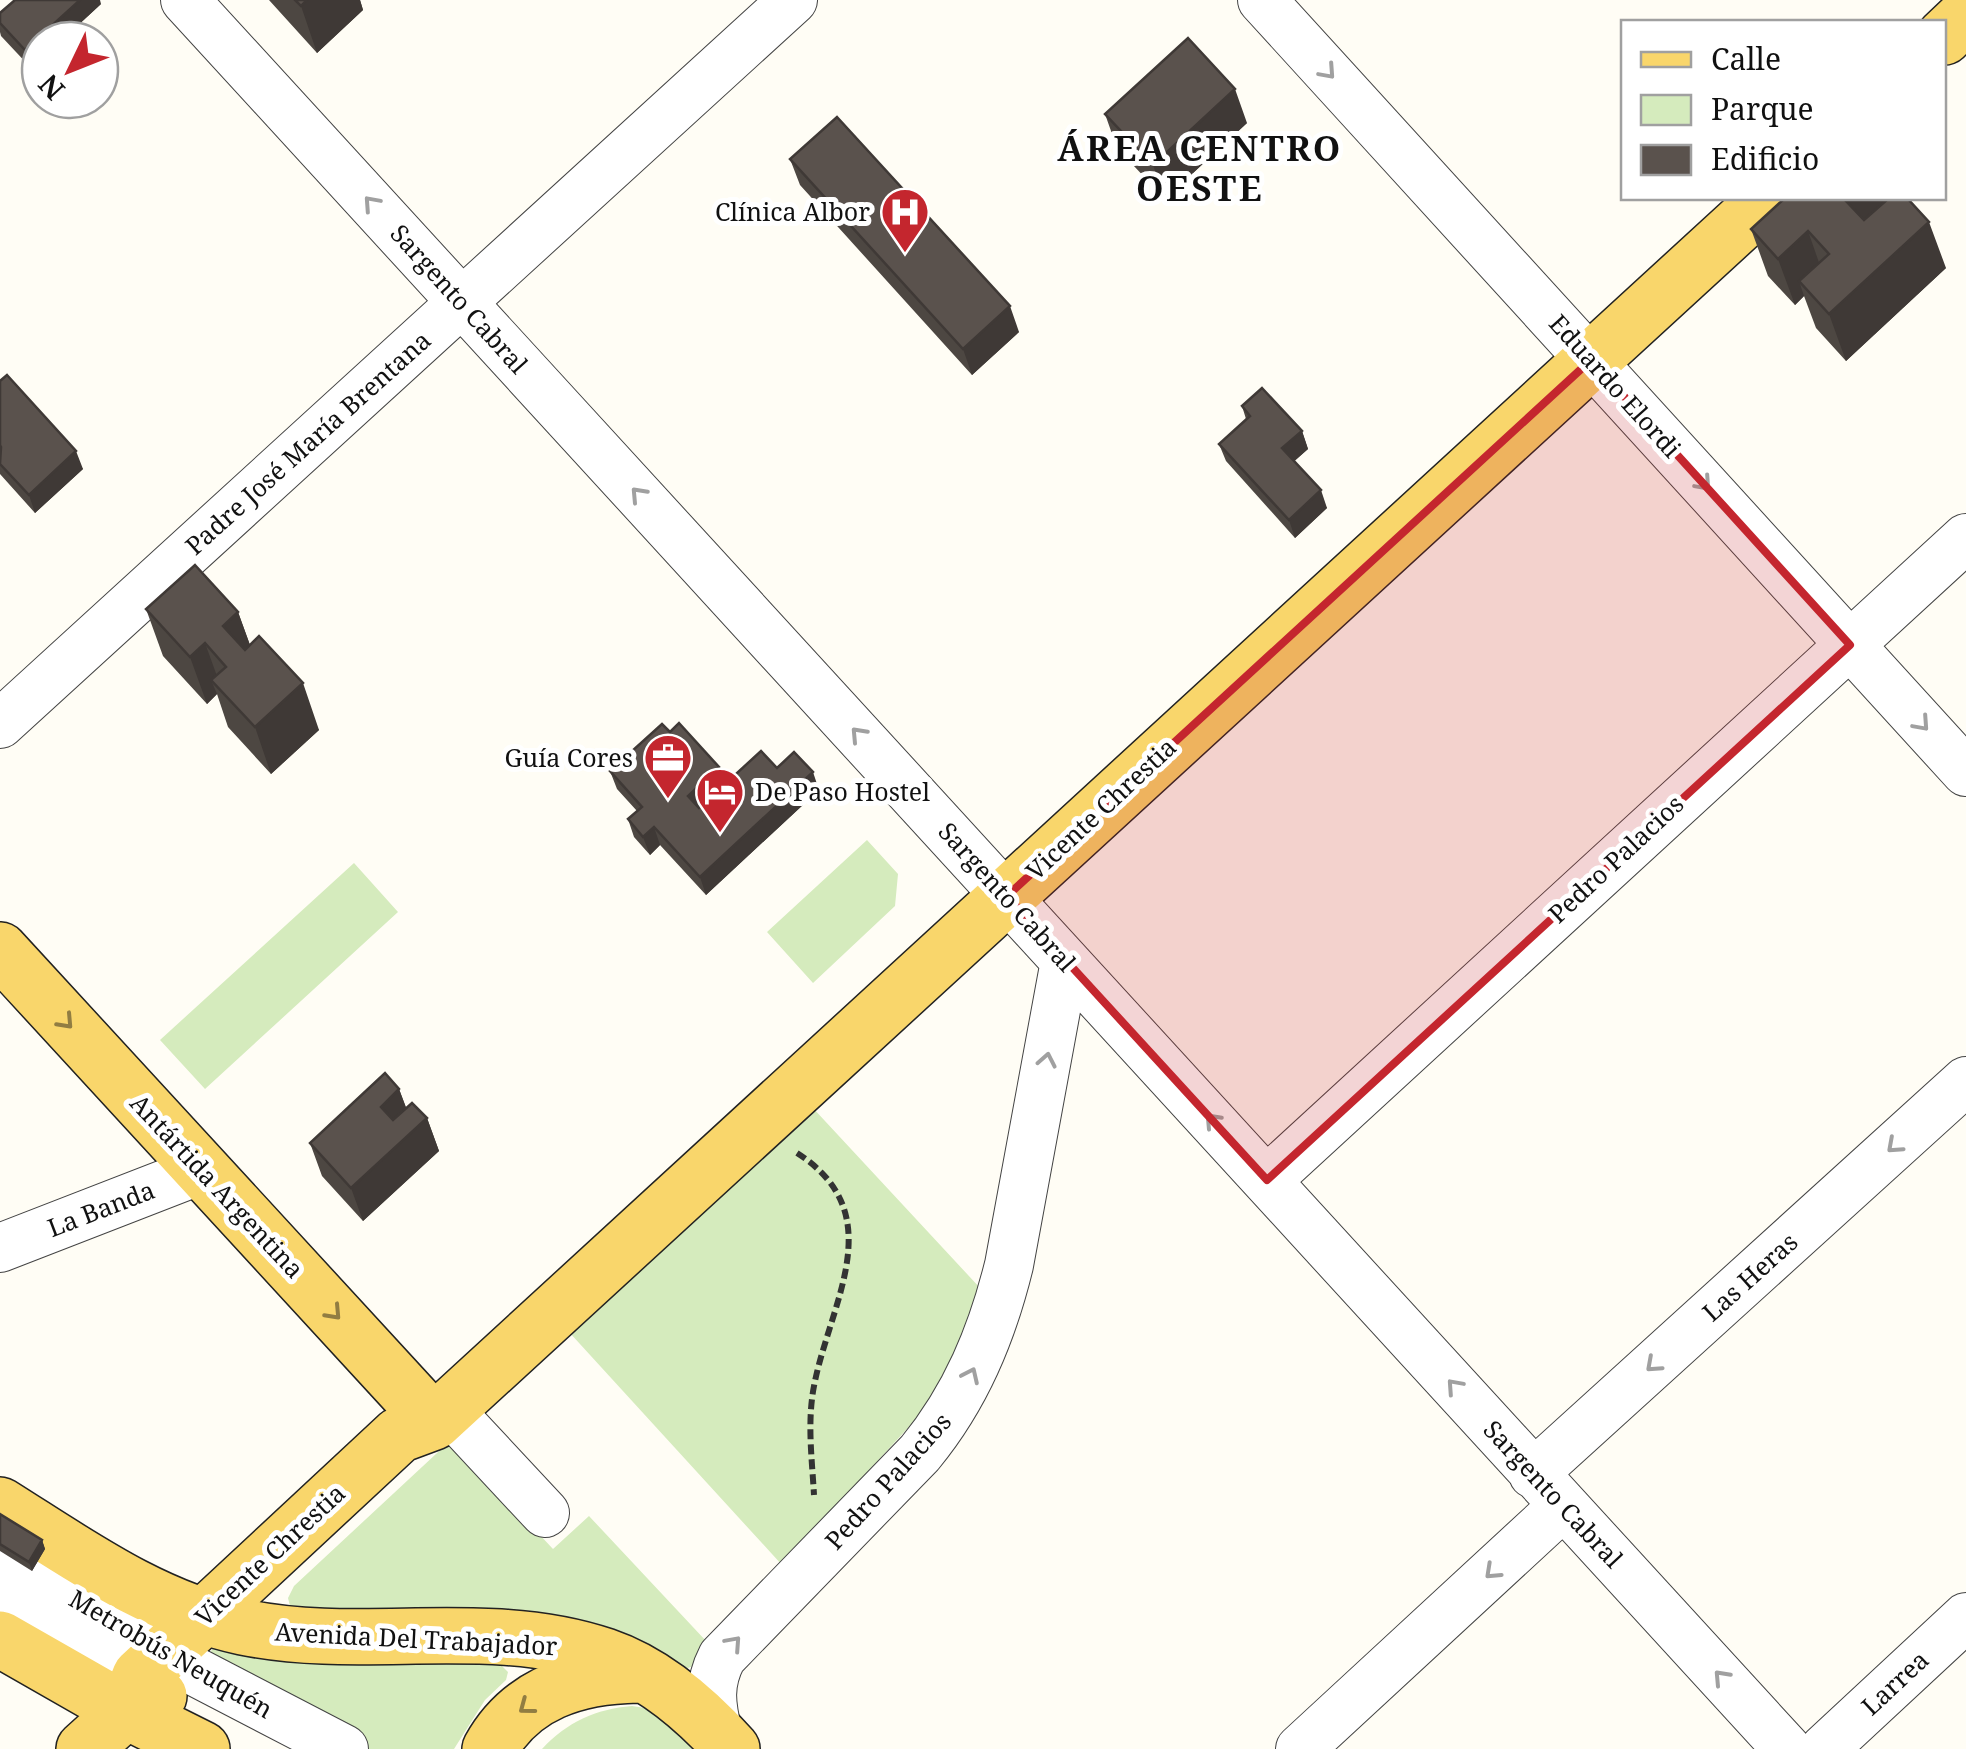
<svg xmlns="http://www.w3.org/2000/svg" width="1966" height="1749" font-family="'Noto Serif',serif">
  <style>
    .green { fill: #d5ebbd }
    .lines { fill: none; stroke-linecap: round; stroke-linejoin: round }
    .minor-casing { stroke: #444; stroke-width: 50 }
    .major-casing { stroke: #222; stroke-width: 58 }
    .path { stroke: #333; stroke-width: 6; stroke-dasharray: 10 5; stroke-linecap: butt }
    .minor { stroke: #fff; stroke-width: 48 }
    .major { stroke: #f9d66b; stroke-width: 55 }
    .wall { fill: #4d4742 }
    .shaded-wall { fill: #3f3936 }
    .building { fill: #5a524d; stroke: #3f3936; stroke-width: 2.5 }
    .oneway { stroke: #a0a0a0 }
    .oneway2 { stroke: #917d42 }
    .marked { fill: #c4262e; fill-opacity: 0.2; stroke: #c4262e; stroke-width: 8; stroke-linejoin: round }
    .labels { text-anchor: middle; stroke-width: 10; stroke-linejoin: round; paint-order: stroke }
    .poi-label { font-size: 25px; fill: #111; stroke: #fff; text-anchor: end }
    .street-label { font-size: 25px; fill: #111; stroke: #fff }
    .district-label { font-size: 35px; font-weight: bold; letter-spacing: 2.5px; fill: #111; stroke: #fff }
  </style>
  <rect width="100%" height="100%" fill="#fffdf5"/>
  <path class="green" d="M867,840L898,874L895,906L813,983L767,932Z
    M354,863L398,912L205,1089L160,1040Z
    M812,1107L981,1289L973,1319L938,1390L917,1418L782,1565L569,1332Z
    M451,1440L553,1549L589,1516L707,1642L693,1666L686,1669L307,1613L290,1606L288,1598L294,1586Z
    M214,1646L497,1661L508,1672L506,1680L485,1700L454,1749H366L207,1658Z
    M632,1706L652,1709L710,1749H542C567,1722 596,1709 632,1706Z"/>
  <g class="lines">
    <g class="minor-casing">
      <path id="minor" d="M185,0L1787,1749
        M1262,0L1966,772
        M0,724L793,0
        M1267,1180L1966,538
        M0,1248L201,1170
        M448,1409L545,1513
        M1533,1474L1966,1081
        M0,1555L192,1670L344,1749
        M0,1601L108,1669L111,1677L102,1685L71,1667
        M718,1733C711,1705 708,1684 722,1657L920,1453C966,1397 992,1334 1009,1265L1065,961
        M1300,1749L1563,1506
        M1824,1749L1966,1617"/>
    </g>
    <g class="major-casing">
      <path id="major" d="M1944,37L1966,16
        M0,950L434,1422
        M0,1505C78,1554 152,1608 243,1627C362,1652 488,1616 605,1656C655,1673 697,1710 732,1749
        M0,1639L126,1711L202,1749
        M126,1711L140,1676L399,1435L434,1422L1768,198
        M84,1749L126,1711L159,1696
        M490,1749C521,1693 577,1676 638,1675"/>
    </g>
    <path class="path" d="M797,1153C892,1214 830,1302 814,1386C807,1422 812,1459 814,1495"/>
    <use href="#minor" class="minor"/>
    <use href="#major" class="major"/>
  </g>
  <path class="wall" d="M269,0H360L363,10L317,53Z
    M101,4L62,40H40V60L31,68L1,36L0,32V13Z
    M1105,114L1247,123L1165,199L1117,148Z
    M790,159L1019,332L972,375L800,185Z
    M1785,198L1946,268L1846,361L1816,328L1804,296L1795,305L1768,276L1751,229Z
    M0,381L83,469L35,513L0,474Z
    M1242,406L1302,431L1308,449L1294,461L1327,508L1295,538L1226,461L1219,444L1246,419Z
    M146,609L238,612L250,645L319,730L271,774L228,727L217,694L207,704L163,656Z
    M670,732L719,767L725,784L777,768L819,790L706,895L660,845L650,855L634,837L628,819L637,811L617,789L610,771Z
    M399,1089L406,1108L427,1118L439,1151L363,1221L322,1176L310,1143Z
    M0,1514L42,1540L45,1549L32,1571L0,1551Z"/>
  <path class="shaded-wall" d="M80,0H100L101,4L62,40H40V60L31,68L25,50Z
    M307,0H360L363,10L317,53L301,6Z
    M1235,89L1247,123L1165,199L1153,165Z
    M1843,198H1889L1860,244Z
    M1929,222L1946,268L1846,361L1829,314Z
    M1808,231L1824,277L1799,281L1804,296L1795,305L1778,259Z
    M1010,306L1019,332L972,375L963,349Z
    M1302,431L1308,449L1289,466L1282,448Z
    M76,451L83,469L35,513L29,495Z
    M1321,490L1327,508L1295,538L1289,520Z
    M238,612L255,659L240,672L223,626Z
    M205,643L222,690L211,680L217,694L207,704L190,657Z
    M303,683L319,730L271,774L255,727Z
    M719,767L725,785L694,814L688,796Z
    M813,772L819,790L706,895L700,877Z
    M654,827L660,845L650,855L643,837Z
    M399,1089L412,1123L393,1140L381,1107Z
    M427,1118L439,1151L363,1221L351,1188Z
    M42,1540L45,1549L32,1571L29,1562Z"/>
  <path class="building" d="M15,0H80L25,50L0,23V13Z
    M295,0H307L301,6Z
    M1188,38L1235,89L1153,165L1105,114Z
    M837,117L1010,306L963,349L790,159Z
    M1785,198H1843L1864,220L1889,198H1907L1929,222L1829,314L1799,281L1829,254L1808,231L1778,259L1751,229Z
    M7,375L76,451L29,495L0,464L1,447L0,445V381Z
    M1262,388L1302,431L1282,448L1321,490L1289,520L1219,444L1250,416L1242,406Z
    M195,565L238,612L223,626L245,650L259,636L303,683L255,727L211,680L226,667L205,643L190,657L146,609Z
    M679,723L719,767L688,796L699,808L761,751L777,768L794,752L813,772L700,877L654,827L643,837L628,819L642,807L610,771L662,724L670,732Z
    M385,1073L399,1089L381,1107L393,1120L412,1103L427,1118L351,1188L310,1143Z
    M0,1514L42,1540L29,1562L0,1544Z"/>
  <defs><path id="oneway-chevron" d="M-2-3.5L2.5 0L-2 3.5" fill="none" stroke-width="1.6" stroke-linecap="round" stroke-linejoin="round" transform="scale(2.5)"/></defs>
  <g class="oneway">
    <use href="#oneway-chevron" transform="translate(1328 72) rotate(48)"/>
    <use href="#oneway-chevron" transform="translate(371 203) rotate(-132)"/>
    <use href="#oneway-chevron" transform="translate(1704 484) rotate(48)"/>
    <use href="#oneway-chevron" transform="translate(638 494) rotate(-133)"/>
    <use href="#oneway-chevron" transform="translate(1922 724) rotate(48)"/>
    <use href="#oneway-chevron" transform="translate(858 734) rotate(-133)"/>
    <use href="#oneway-chevron" transform="translate(1047 1060) rotate(-79)"/>
    <use href="#oneway-chevron" transform="translate(1212 1120) rotate(-133)"/>
    <use href="#oneway-chevron" transform="translate(1894 1146) rotate(138)"/>
    <use href="#oneway-chevron" transform="translate(1653 1365) rotate(138)"/>
    <use href="#oneway-chevron" transform="translate(971 1375) rotate(-65)"/>
    <use href="#oneway-chevron" transform="translate(1454 1386) rotate(-132)"/>
    <use href="#oneway-chevron" transform="translate(1492 1572) rotate(137)"/>
    <use href="#oneway-chevron" transform="translate(734 1643) rotate(-48)"/>
    <use href="#oneway-chevron" transform="translate(1721 1677) rotate(-133)"/>
  </g>
  <g class="oneway2">
    <use href="#oneway-chevron" transform="translate(66 1022) rotate(47)"/>
    <use href="#oneway-chevron" transform="translate(334 1313) rotate(47)"/>
    <use href="#oneway-chevron" transform="translate(526 1707) rotate(143)"/>
  </g>
  <path class="marked" d="M1591,360L1850,645L1267,1180L1007,896Z"/>
  <defs>
    <g id="hospital-pin" transform="scale(2.5)"><path d="M0 17L-7.5 6A9.5 9.5 0 1 1 7.5 6Z" fill="#c4262e" stroke="#fff"/><path d="M-5-5h3v3.5h4V-5h3V5h-3V1.5h-4V5h-3Z" fill="#fff"/></g>
    <g id="office-pin" transform="scale(2.5)"><path d="M0 17L-7.5 6A9.5 9.5 0 1 1 7.5 6Z" fill="#c4262e" stroke="#fff"/><path d="M-6-3h4V-5.5h4V-3h4V5H-6ZM-1-4.5V-3h2v-1.5ZM-6 0V1H6V0Z" fill="#fff"/></g>
    <g id="hotel-pin" transform="scale(2.5)"><path d="M0 17L-7.5 6A9.5 9.5 0 1 1 7.5 6Z" fill="#c4262e" stroke="#fff"/><path d="M-6-4.5h1.5V1H6V5H4.5V3h-9V5H-6ZM-4 0a1.8 1.8 0 1 1 3.6 0ZM.5 0V-2.5h3Q6-2.5 6 0Z" fill="#fff"/></g>
  </defs>
  <g fill-rule="evenodd">
    <use href="#hospital-pin" x="905" y="212"/>
    <use href="#office-pin" x="668" y="758"/>
    <use href="#hotel-pin" x="720" y="792"/>
  </g>
  <g class="labels">
    <g class="poi-label">
      <text x="870" y="221">Clínica Albor</text>
      <text x="633" y="767">Guía Cores</text>
      <text x="755" y="801" text-anchor="start">De Paso Hostel</text>
    </g>
    <g class="street-label">
      <text transform="translate(459 299) rotate(48)" y="9">Sargento Cabral</text>
      <text transform="translate(1615 386) rotate(48)" y="9">Eduardo Elordi</text>
      <text transform="translate(308 443) rotate(-42)" y="9">Padre José María Brentana</text>
      <text transform="translate(1101 809) rotate(-43)" y="9">Vicente Chrestia</text>
      <text transform="translate(1616 859) rotate(-43)" y="9">Pedro Palacios</text>
      <text transform="translate(1007 897) rotate(48)" y="9">Sargento Cabral</text>
      <text transform="translate(217 1186) rotate(47)" y="9">Antártida Argentina</text>
      <text transform="translate(101 1209) rotate(-21)" y="9">La Banda</text>
      <text transform="translate(1750 1277) rotate(-42)" y="9">Las Heras</text>
      <text transform="translate(888 1481) rotate(-48)" y="9">Pedro Palacios</text>
      <text transform="translate(1553 1494) rotate(47)" y="9">Sargento Cabral</text>
      <text transform="translate(270 1555) rotate(-43)" y="9">Vicente Chrestia</text>
      <text transform="translate(416 1639) rotate(3)" y="9">Avenida Del Trabajador</text>
      <text transform="translate(171 1654) rotate(30)" y="9">Metrobús Neuquén</text>
      <text transform="translate(1895 1683) rotate(-43)" y="9">Larrea</text>
    </g>
    <g class="district-label">
      <text x="1200" y="161">ÁREA CENTRO<tspan x="1200" dy="40">OESTE</tspan></text>
    </g>
  </g>
  <rect x="1621" y="20" width="325" height="180" fill="#ffffff" stroke="#a0a0a0" stroke-width="2.5"/>
  <rect x="1641" y="52" width="50" height="15" fill="#f9d66b" stroke="#a0a0a0" stroke-width="2.5"/>
  <text x="1711" y="70" font-size="30" fill="#111111">Calle</text>
  <rect x="1641" y="95" width="50" height="30" fill="#d5ebbd" stroke="#a0a0a0" stroke-width="2.5"/>
  <text x="1711" y="120" font-size="30" fill="#111111">Parque</text>
  <rect x="1641" y="145" width="50" height="30" fill="#5a524d" stroke="#a0a0a0" stroke-width="2.5"/>
  <text x="1711" y="170" font-size="30" fill="#111111">Edificio</text>
  <g transform="translate(70 70) rotate(227)"><circle r="48" fill="#ffffff" stroke="#a0a0a0" stroke-width="2.5"/>
  <path d="M0-8L18 38L0 25L-18 38Z" fill="#c4262e"/>
  <text y="-15" font-size="28" font-weight="bold" text-anchor="middle" fill="#111111">N</text>
  </g>
</svg>
